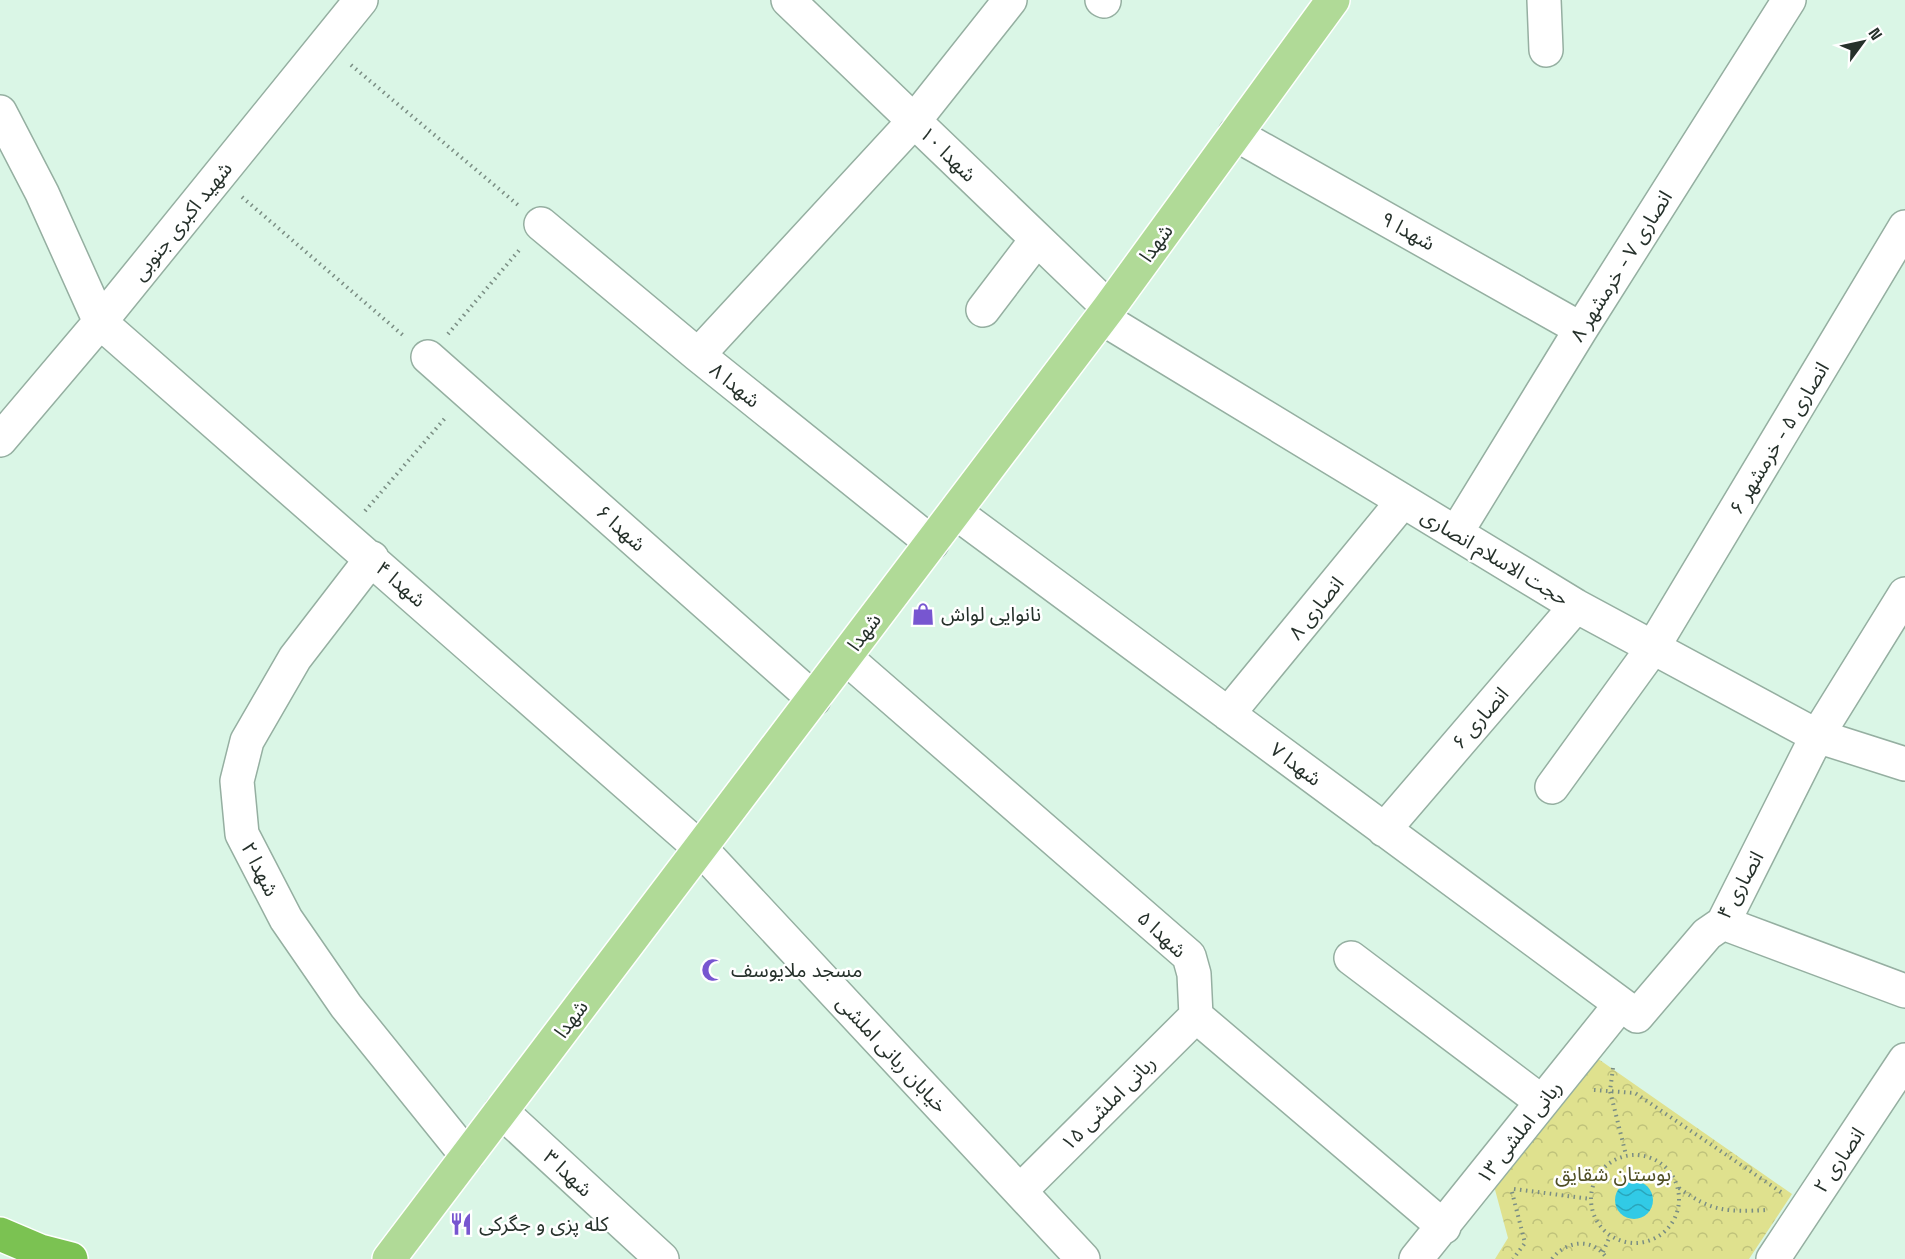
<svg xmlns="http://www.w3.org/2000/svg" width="1905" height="1259" font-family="'Space Grotesk','Noto Sans Arabic',sans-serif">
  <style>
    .forest { fill: url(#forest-crowns) }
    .water { fill: url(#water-waves) }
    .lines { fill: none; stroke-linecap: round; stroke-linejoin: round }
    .minor-casing { stroke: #95afa1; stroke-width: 36 }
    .major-casing { stroke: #fff; stroke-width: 36 }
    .highway-casing { stroke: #fff; stroke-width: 36 }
    .path { stroke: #7a8d83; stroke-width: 4; stroke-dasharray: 1.5 4.5; stroke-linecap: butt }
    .minor { stroke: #fff; stroke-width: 33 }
    .major { stroke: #b0da97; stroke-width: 33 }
    .highway { stroke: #7bc252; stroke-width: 33 }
    .labels { text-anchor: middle; stroke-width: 5; stroke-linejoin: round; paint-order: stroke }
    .street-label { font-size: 20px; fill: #26312b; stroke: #fff }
    .poi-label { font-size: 20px; fill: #26312b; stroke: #fff; text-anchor: start }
    .park-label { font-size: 20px; fill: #505026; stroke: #fff }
  </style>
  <defs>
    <pattern id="forest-crowns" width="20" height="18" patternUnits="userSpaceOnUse" patternTransform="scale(1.5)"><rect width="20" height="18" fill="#dfe18e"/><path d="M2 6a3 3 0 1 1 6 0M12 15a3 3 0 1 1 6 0" fill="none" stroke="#bfc27b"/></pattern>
    <pattern id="water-waves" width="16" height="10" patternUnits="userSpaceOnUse" patternTransform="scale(1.5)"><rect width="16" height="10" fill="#31cae6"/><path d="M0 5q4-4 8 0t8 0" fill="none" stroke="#29a5bb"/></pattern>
  </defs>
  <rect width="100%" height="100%" fill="#daf6e6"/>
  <path class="forest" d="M1594,1056L1792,1194L1749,1259H1495L1508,1238L1494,1186Z"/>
  <path class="water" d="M1615 1200a19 19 0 1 1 38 0a19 19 0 1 1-38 0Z"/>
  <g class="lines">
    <g class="minor-casing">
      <path id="minor" d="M788,0L1109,308
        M1102,0L1104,1
        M1544,0L1546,50
        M0,112L42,193L100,322L700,848L1083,1259
        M1235,134L1581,329
        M541,224L698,355L932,543
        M983,310L1037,239
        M1102,318L1576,606L1817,736L1905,764
        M698,355L914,121L1010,0
        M428,357L814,699
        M0,440L100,322L361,0
        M955,512L1637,1016L1707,934L1723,923L1817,736L1905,594
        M1456,533L1581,329L1789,0
        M372,558L295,658L247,741L237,781L242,834L286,919L346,1006L467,1156
        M845,657L1189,956L1194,974L1196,1016L1444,1227
        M1228,714L1403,501
        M1552,787L1652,649L1905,227
        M1384,830L1576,606
        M1723,923L1905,991
        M1351,958L1542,1102
        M501,1111L662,1259
        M1020,1191L1196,1016
        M1416,1259L1620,1005
        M1773,1259L1905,1060"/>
    </g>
    <g class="major-casing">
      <path id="major" d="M389,1259L1109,308L1333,0"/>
    </g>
    <g class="highway-casing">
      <path id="highway" d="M0,1234L40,1251L71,1259"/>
    </g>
    <path class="path" d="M351,65L518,205
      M242,197L405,337
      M448,334L521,248
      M365,511L446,417
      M1613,1068L1610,1091L1626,1155
      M1594,1090L1635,1093L1781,1192
      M1591 1199a44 44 0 1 1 88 0a44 44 0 1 1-88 0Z
      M1679,1188C1712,1212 1727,1212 1767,1210
      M1514,1189L1591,1199
      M1512,1192L1525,1243L1513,1259
      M1603,1252L1610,1236
      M1552,1259C1566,1240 1594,1237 1607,1259"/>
    <use href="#minor" class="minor"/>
    <use href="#major" class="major"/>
    <use href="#highway" class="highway"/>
  </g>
  <defs>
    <g id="shop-bare" transform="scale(1.8)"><path d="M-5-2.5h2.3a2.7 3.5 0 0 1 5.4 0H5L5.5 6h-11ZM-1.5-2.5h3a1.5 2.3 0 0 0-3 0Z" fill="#7756d0" stroke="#fff" stroke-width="2.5" paint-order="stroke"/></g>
    <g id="mosque-bare" transform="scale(1.8)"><path d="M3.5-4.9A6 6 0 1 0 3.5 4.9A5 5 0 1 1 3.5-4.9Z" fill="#7756d0" stroke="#fff" stroke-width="2.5" paint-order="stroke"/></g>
    <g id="restaurant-bare" transform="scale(1.8)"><path d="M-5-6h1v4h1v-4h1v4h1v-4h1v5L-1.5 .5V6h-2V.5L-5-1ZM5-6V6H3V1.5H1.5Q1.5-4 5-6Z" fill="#7756d0" stroke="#fff" stroke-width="2.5" paint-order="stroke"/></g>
  </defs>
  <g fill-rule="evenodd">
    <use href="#shop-bare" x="923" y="614"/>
    <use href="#mosque-bare" x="713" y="970"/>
    <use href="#restaurant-bare" x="461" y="1224"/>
  </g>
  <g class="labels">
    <g class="street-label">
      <text transform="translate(948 154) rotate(44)" y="7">شهدا ۱۰</text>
      <text transform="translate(182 221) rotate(-51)" y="7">شهید اکبری جنوبی</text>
      <text transform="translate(1408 231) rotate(29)" y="7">شهدا ۹</text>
      <text transform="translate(1156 243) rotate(-54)" y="7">شهدا</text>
      <text transform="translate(1621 266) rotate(-58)" y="7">انصاری ۷ - خرمشهر ۸</text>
      <text transform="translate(735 385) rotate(39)" y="7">شهدا ۸</text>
      <text transform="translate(1779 438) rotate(-59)" y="7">انصاری ۵ - خرمشهر ۶</text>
      <text transform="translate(621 528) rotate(42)" y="7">شهدا ۶</text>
      <text transform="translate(1495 557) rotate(31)" y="7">حجت الاسلام انصاری</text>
      <text transform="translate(401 584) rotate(41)" y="7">شهدا ۴</text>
      <text transform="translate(1316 608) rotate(-51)" y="7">انصاری ۸</text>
      <text transform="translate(864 632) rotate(-53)" y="7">شهدا</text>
      <text transform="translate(1480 718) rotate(-49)" y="7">انصاری ۶</text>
      <text transform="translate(1296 764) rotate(37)" y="7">شهدا ۷</text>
      <text transform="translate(260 869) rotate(63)" y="7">شهدا ۲</text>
      <text transform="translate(1740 885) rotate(-61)" y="7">انصاری ۴</text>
      <text transform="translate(1162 934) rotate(43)" y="7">شهدا ۵</text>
      <text transform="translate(571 1019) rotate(-53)" y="7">شهدا</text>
      <text transform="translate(892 1054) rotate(47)" y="7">خیابان ربانی املشی</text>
      <text transform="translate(1108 1103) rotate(-45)" y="7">ربانی املشی ۱۵</text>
      <text transform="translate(1519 1132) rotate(-52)" y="7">ربانی املشی ۱۳</text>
      <text transform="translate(1839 1160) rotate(-56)" y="7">انصاری ۲</text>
      <text transform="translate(568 1173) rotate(43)" y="7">شهدا ۳</text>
    </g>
    <g class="poi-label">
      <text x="941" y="621">نانوایی لواش</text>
      <text x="731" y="977">مسجد ملایوسف</text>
      <text x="479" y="1231">کله پزی و جگرکی</text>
    </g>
    <g class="park-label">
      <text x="1613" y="1181">بوستان شقایق</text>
    </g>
  </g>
  <g transform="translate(1863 42) rotate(57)" stroke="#ffffff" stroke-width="4.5" paint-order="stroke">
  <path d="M0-4.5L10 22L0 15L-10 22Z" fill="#26312b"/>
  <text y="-9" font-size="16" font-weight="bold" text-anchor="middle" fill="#26312b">N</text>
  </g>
</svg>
